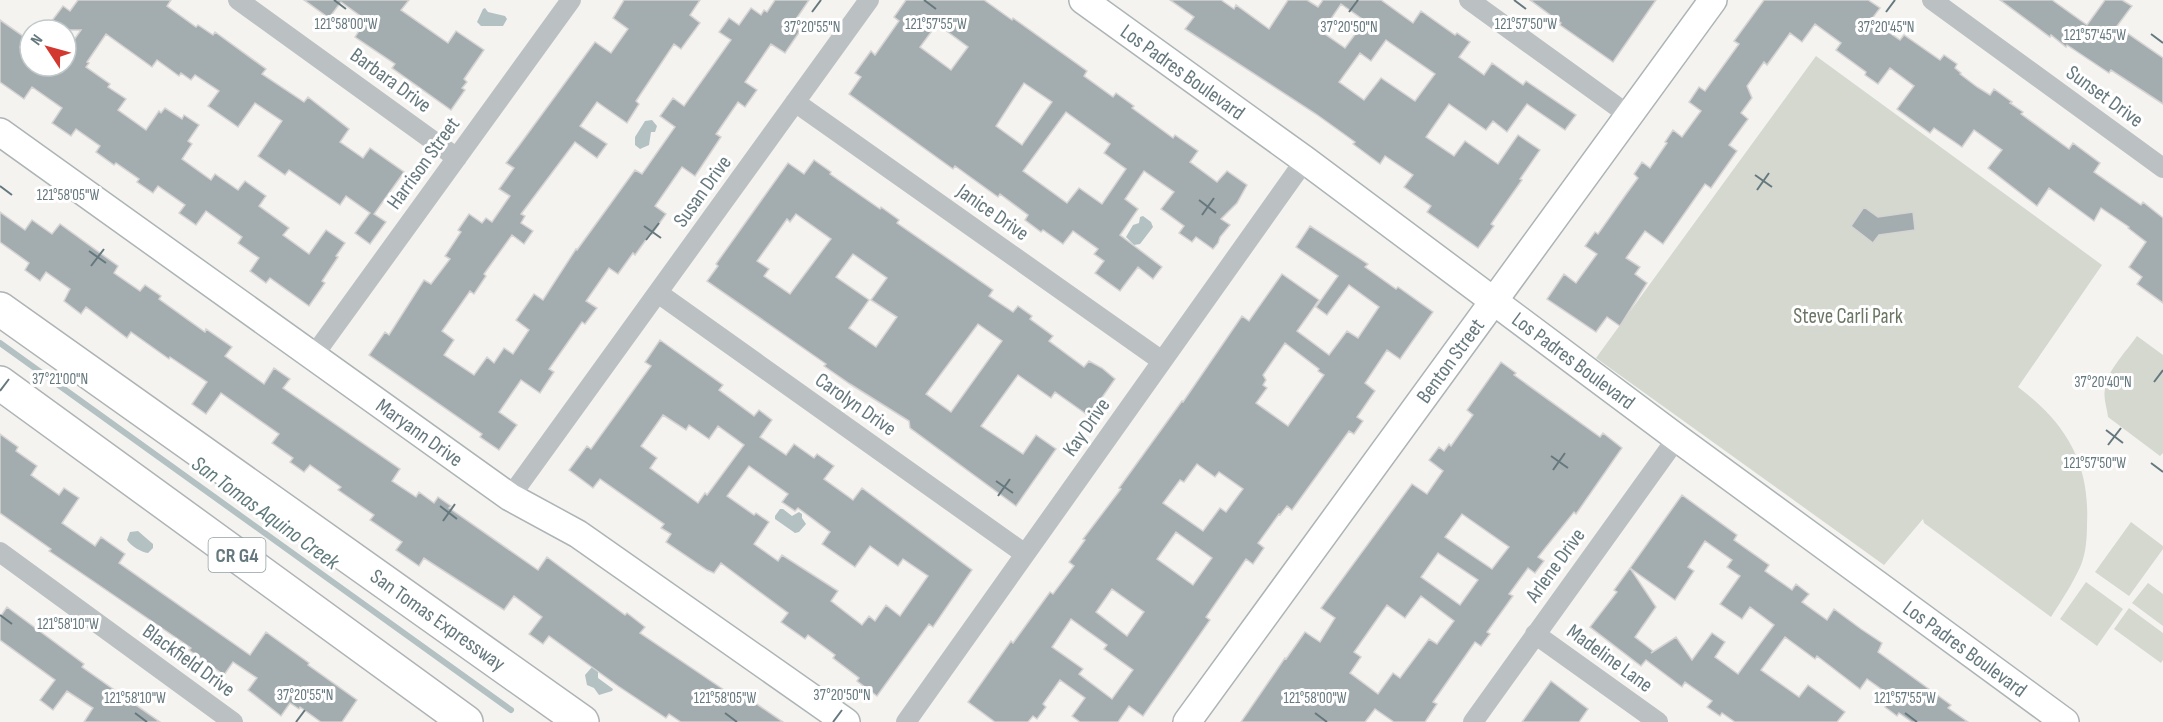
<svg xmlns="http://www.w3.org/2000/svg" width="2163" height="722" font-family="'Sofia Sans Condensed',sans-serif">
  <style>
    .green { fill: #d4d8cf }
    .water { fill: #b3c1c3 }
    .lines { fill: none; stroke-linecap: round; stroke-linejoin: round }
    .stream { stroke: #b3c1c3; stroke-width: 6 }
    .building { fill: #a3acae; stroke: #d5d4d3; stroke-width: 1.5; fill-rule: evenodd }
    .secondary-casing { stroke: #adb4b6; stroke-width: 30 }
    .highway-casing { stroke: #aeb3b5; stroke-width: 36 }
    .street { stroke: #bbc0c2; stroke-width: 20 }
    .secondary { stroke: #fff; stroke-width: 27 }
    .highway { stroke: #fff; stroke-width: 33 }
    .ticks { fill: none; stroke: #65787e; stroke-width: 2 }
    .labels { text-anchor: middle; stroke-width: 6; stroke-linejoin: round; paint-order: stroke }
    .shield { fill: #fff; stroke: #93a0a5; stroke-width: 1.5 }
    .shield-label { font-size: 20px; font-weight: bold; fill: #65787e }
    .street-label { font-size: 21px; fill: #65787e; stroke: #fff }
    .park-label { font-size: 21px; fill: #6a7663; stroke: #fff }
    .water-label { font-size: 22px; font-style: italic; fill: #617a7c; stroke: #fff }
    .ticks-label { font-size: 15px; text-anchor: middle; fill: #65787e; stroke: #fff; stroke-width: 6; stroke-linejoin: round; paint-order: stroke }
  </style>
  <rect width="100%" height="100%" fill="#f4f3f0"/>
  <path class="green" d="M1816,56L2102,265L2018,387C2066,423 2090,463 2087,524C2087,537 2086,553 2081,565C2073,583 2062,600 2051,617L1924,523L1923,519L1884,565L1596,358Z
    M2137,336L2163,355V453L2160,456L2108,417C2107,408 2103,398 2105,389C2107,370 2127,351 2137,336Z
    M2131,522L2163,546V549L2129,596L2095,572Z
    M2086,582L2123,609L2097,646L2060,619Z
    M2148,583L2163,594V626L2132,603Z
    M2129,608L2163,633V660L2161,663L2114,629Z"/>
  <path class="water" d="M485,8L488,12L505,16L507,19L503,26H481L477,22L483,9Z
    M652,120L657,126L655,132H651L649,145L640,149L635,145V137L645,121Z
    M1143,216L1151,222L1153,227L1140,244L1134,245L1126,237L1133,225L1139,223L1140,217Z
    M780,509H783L792,516L799,512L802,514V518L806,524L799,532L795,533L775,519V516Z
    M138,531L153,544V548L148,553C141,552 131,546 127,540L130,532Z
    M592,667L598,670V678L613,689L612,691L599,695L594,688L587,685L585,675Z"/>
  <g class="lines">
    <path class="stream" d="M0,343L511,710"/>
  </g>
  <path class="building" d="M78,0H171L167,6L196,27L198,25L213,35L215,32L266,69L262,74L304,102L308,97L349,129L340,142L363,158L370,148L404,172L374,214L386,222L370,244L355,233L370,213L346,196L340,205L289,170L285,175L258,156L282,121L255,103L238,127L208,106L219,91L195,75L191,80L181,73L179,76L157,60L152,67L106,34L87,62L89,63L86,67L110,84L108,87L126,99L118,110L146,130L159,111L161,113L165,108L182,119L184,115L199,125L188,141L192,144L182,159L211,180L215,174L238,190L245,181L266,196L259,206L289,228L283,235L309,254L326,230L345,243L336,256L338,257L322,281L325,283L309,306L270,278L266,283L250,271L259,258L238,243L242,237L206,211L196,225L179,213L185,205L158,186L153,193L137,182L139,179L116,163L114,165L96,152L100,146L76,129L71,136L52,123L62,108L32,87L24,99L0,82V20L27,39L20,47L30,54V66H66V51L81,30H45L63,6L70,11Z
    M304,0H409L401,10L448,43L456,31L484,50L464,79L467,82L462,88L465,90L451,110L392,68L395,64L355,37L366,20L341,2L329,18Z
    M624,0H700L690,15L700,23L681,49L674,44L636,101L639,104L627,123L597,102L580,126L607,144L597,158L575,142L521,214L525,216L521,223L533,231L524,244L512,235L484,274L486,276L474,294L470,291L442,331L454,340L444,355L474,375L487,357L494,363L504,348L513,354L529,330L516,320L534,294L543,300L576,249L577,250L635,170L642,174L675,127L660,116L673,98L684,106L731,40L719,32L729,18L739,25L751,8L761,15L764,10L767,12L775,0H809L792,25L800,31L785,53L771,44L745,82L757,90L745,107L738,102L716,134L721,137L695,176L682,167L655,206L666,214L652,234L651,233L635,255L633,253L618,274L609,268L586,301L597,308L585,324L582,322L549,369L554,372L540,393L521,380L499,412L517,425L499,450L480,437L482,434L369,355L385,332L389,335L424,280L431,284L450,259L445,256L461,232L458,230L469,214L482,223L486,218L492,222L510,196L499,189L514,168L506,163L518,147L595,42L611,53L628,29L613,18Z
    M906,0H984L1012,20L1013,18L1087,71L1084,76L1113,97L1116,93L1134,106L1132,108L1173,138L1175,135L1198,151L1190,162L1217,182L1227,171L1247,185L1237,203L1221,219L1230,225L1220,237L1218,243L1213,249L1196,237L1192,242L1179,233L1184,226L1161,209L1174,192L1144,171L1125,199L1138,209L1120,235L1162,267L1153,279L1138,267L1120,291L1095,273L1104,261L1094,254L1098,249L1073,231L1063,244L1043,230L1041,232L1025,220L1028,215L1000,194L998,197L955,166L953,169L849,94L861,77L855,73L871,51L875,55L899,21L894,17ZM937,24L968,47L951,70L920,47ZM1024,83L1052,102L1022,145L996,126ZM1066,112L1110,144L1104,153L1126,169L1102,204L1079,188L1067,203L1023,171Z
    M1170,0H1221L1234,9L1236,5L1269,29L1288,0H1307L1318,7L1323,0H1381L1413,23L1421,11L1455,35L1457,33L1470,42L1459,57L1484,75L1492,63L1523,85L1526,81L1576,115L1565,130L1527,104L1507,132L1493,121L1486,130L1449,104L1426,137L1454,156L1465,141L1498,164L1518,135L1540,150L1520,179L1522,180L1491,224L1494,226L1478,248L1427,212L1431,206L1404,187L1413,175L1385,156L1380,164L1353,144L1355,142L1316,114L1185,29L1194,17ZM1341,4L1365,21L1345,48L1322,32ZM1386,40L1435,74L1415,101L1381,78L1364,100L1339,82L1360,53L1371,61Z
    M1530,0H1656L1613,62L1560,25L1561,23Z
    M1764,0H1868L1880,8L1871,20L1900,40L1904,35L1940,60L1944,55L1957,64L1955,68L1961,73L1960,74L1977,87L1990,95L1994,89L2012,102L2010,103L2023,112L2021,114L2069,149L2073,143L2100,163L2094,172L2141,205L2143,202L2163,218V303L2137,284L2142,277L2129,267L2146,242L2128,228L2129,227L2101,208L2094,221L2049,188L2037,206L1988,168L2002,150L1974,130L1962,147L1934,128L1930,133L1897,109L1914,86L1890,68L1878,84L1865,75L1866,72L1836,50L1841,43L1815,24L1802,42L1790,33L1767,65L1764,62L1747,86L1752,98L1741,113L1748,119L1729,145L1737,151L1711,188L1705,184L1663,244L1645,231L1626,258L1640,267L1635,274L1647,283L1620,326L1607,317L1596,332L1547,299L1564,274L1576,283L1597,254L1585,246L1595,232L1598,234L1627,193L1638,178L1634,174L1642,162L1650,168L1667,143L1665,142L1673,130L1682,137L1701,111L1689,102L1699,87L1705,91L1739,44L1734,41Z
    M2000,0H2052L2087,25L2105,0H2122L2132,6L2117,26L2163,58V104L2111,70L2109,73L2067,45L2066,47L2051,35L2050,37Z
    M814,160L831,172L830,174L880,209L881,207L899,220L897,223L993,290L989,296L1013,312L1018,306L1032,316L1030,319L1053,336L1049,341L1084,367L1089,361L1102,368L1115,379L1089,416L1055,392L1051,398L1018,375L981,426L1023,454L1036,435L1056,449L1016,506L910,428L909,421L850,384L824,366L826,364L707,281L718,266L716,264L788,163L804,174ZM796,214L831,239L790,294L764,276L769,269L757,261L787,219L790,222ZM853,254L887,278L871,300L897,317L876,347L849,328L869,300L836,277ZM978,324L1002,341L951,412L926,394Z
    M1864,207L1878,217L1913,212L1915,230L1879,235L1873,243L1851,226Z
    M0,212L25,230L32,220L52,234L60,224L118,266L114,273L140,291L145,285L161,296L159,299L205,332L206,329L232,347L225,356L264,384L274,368L290,379L283,388L400,469L392,481L416,497L419,492L434,503L438,497L451,506L449,508L538,570L547,557L625,615L627,613L645,627L640,633L742,702L745,696L783,722H681L669,714L666,718L618,686L549,636L543,644L529,634L542,617L514,596L504,610L424,558L419,566L396,550L402,542L370,520L374,515L338,490L341,487L310,465L304,472L290,462L293,458L272,443L279,434L221,393L206,414L192,404L207,382L170,357L169,359L131,332L127,338L86,307L81,314L64,301L70,289L46,272L40,281L25,270L29,263L0,242Z
    M1310,226L1368,264L1365,267L1396,289L1398,287L1433,312L1400,359L1387,350L1365,383L1375,391L1357,417L1363,421L1354,434L1349,431L1292,510L1287,506L1280,515L1279,514L1258,543L1264,548L1253,564L1246,559L1206,617L1210,620L1143,716L1129,706L1118,722H1080L1072,716L1085,698L1060,680L1043,704L1046,707L1037,719L1033,716L1028,722H995L968,702L1011,641L1013,643L1050,592L1053,594L1074,566L1069,562L1085,540L1083,539L1121,489L1119,488L1182,401L1183,402L1242,316L1249,321L1282,274L1319,300L1297,331L1329,355L1347,331L1358,338L1379,307L1349,285L1327,315L1316,307L1338,276L1296,247ZM1285,343L1319,369L1318,371L1324,375L1288,426L1256,403L1267,388L1263,385L1266,380L1263,375ZM1197,464L1215,477L1219,472L1243,489L1226,512L1220,508L1203,531L1163,503L1180,480L1184,482ZM1176,532L1212,558L1193,585L1157,559ZM1112,589L1144,612L1127,636L1096,612ZM1071,619L1107,645L1104,649L1133,670L1112,699L1079,674L1083,669L1052,647Z
    M660,340L723,385L719,390L754,416L759,410L772,420L760,437L786,455L794,444L814,458L817,454L834,466L824,479L853,500L862,488L972,570L933,627L929,624L877,696L857,681L859,678L833,658L835,655L808,635L805,639L781,622L788,613L721,563L714,573L707,570L666,542L671,534L661,528L664,524L600,479L593,488L569,470L587,446L591,449L651,366L645,362ZM663,415L686,430L689,425L709,439L718,426L744,445L707,495L705,493L698,503L650,468L657,458L641,446ZM749,466L788,494L782,502L795,511L798,508L830,532L822,544L855,567L870,546L898,566L903,559L928,576L900,616L886,605L875,621L869,616L862,625L831,601L838,591L782,555L778,561L754,544L769,522L756,513L754,515L727,496Z
    M1501,362L1516,373L1514,375L1600,437L1603,433L1622,448L1576,514L1574,512L1538,557L1544,561L1535,573L1528,568L1509,594L1513,596L1487,632L1490,634L1481,646L1475,642L1433,702L1437,704L1425,722H1394L1375,709L1365,722H1241L1285,658L1286,659L1305,632L1320,642L1335,618L1321,608L1412,484L1427,494L1443,471L1429,460L1439,447L1444,451L1449,444L1451,446L1473,415L1467,410ZM1462,514L1509,547L1492,569L1445,537ZM1438,553L1478,580L1460,605L1421,577ZM1421,596L1454,621L1437,644L1429,639L1400,678L1393,673L1378,694L1350,673L1361,657L1354,652L1387,605L1405,618Z
    M0,434L18,447L16,451L37,466L31,475L59,495L64,488L79,498L62,523L95,546L101,537L125,554L119,563L250,655L266,632L309,663L308,665L357,700L342,722H321L300,707L299,709L290,703L281,716L248,690L257,678L233,662L224,675L189,650L191,648L49,551L51,549L0,513Z
    M1682,495L1737,535L1734,540L1769,565L1765,571L1792,590L1796,584L1809,594L1802,602L1827,620L1834,609L1861,629L1882,643L1878,652L1951,705L1948,708L1968,722H1912L1899,713L1897,716L1885,707L1891,696L1867,679L1860,689L1817,656L1815,659L1785,637L1761,670L1799,697L1808,685L1845,712L1837,722H1735L1722,713L1720,716L1707,707L1712,701L1685,682L1682,687L1646,660L1641,666L1590,627L1617,592L1614,590L1630,568L1656,607L1635,637L1653,651L1651,653L1676,637L1692,660L1712,633L1725,642L1715,657L1738,674L1774,625L1750,607L1742,619L1720,604L1740,576L1727,567L1732,560L1705,541L1688,567L1694,571L1675,600L1630,568Z
    M7,607L84,664L82,667L160,722H84L93,708L67,691L53,710L40,700L55,680L0,640V617Z
    M1551,681L1588,709L1579,722H1522Z"/>
  <g class="lines">
    <g class="secondary-casing">
      <g id="secondary">
        <path id="s1" d="M1083,0L1305,160L1677,438L2065,722"/>
        <path id="s2" d="M0,132L510,497L578,534L846,722"/>
        <path id="s3" d="M1187,722L1713,0"/>
      </g>
    </g>
    <g class="highway-casing">
      <g id="highway">
        <path id="s4" d="M0,309L582,722"/>
        <path d="M0,383L466,722"/>
      </g>
    </g>
    <path class="street" d="M238,0L457,158
      M1469,0L1630,116
      M1932,0L2163,168
      M795,102L1162,361
      M658,293L1025,554
      M314,355L571,0
      M510,497L869,0
      M0,552L233,722
      M1535,634L1658,722
      M906,722L1305,160
      M1473,722L1677,438"/>
    <use href="#secondary" class="secondary"/>
    <use href="#highway" class="highway"/>
  </g>
  <path class="ticks" d="M334,0L346,9M924,0L936,9M1514,0L1526,9M812,12L821,0M1349,12L1358,0M1886,12L1895,0M2151,34L2163,43M1755,175L1772,187M0,186L12,195M1757,190L1769,173M1199,200L1216,213M1202,215L1214,198M644,226L661,238M646,240L659,223M89,251L106,263M91,266L104,249M2154,382L2163,370M0,391L9,379M2106,430L2123,443M2108,445L2121,428M1551,456L1568,468M2151,463L2163,472M1553,470L1565,453M996,481L1013,493M998,496L1010,479M440,506L457,519M443,521L455,504M0,615L12,624M135,713L147,722M725,713L737,722M1315,713L1327,722M1905,713L1917,722M296,722L305,710M833,722L842,710"/>
  <g class="labels">
    <rect class="shield" x="208.5" y="538" width="57" height="34" rx="4.5"/>
    <g class="shield-label">
      <text x="237" y="562">CR G4</text>
    </g>
    <g class="street-label">
      <text dy="7" stroke="none"><textPath href="#s1" startOffset="123">Los Padres Boulevard</textPath></text>
      <text transform="translate(391 80) rotate(36)" y="7">Barbara Drive</text>
      <text transform="translate(2105 96) rotate(36)" y="7">Sunset Drive</text>
      <text transform="translate(423 163) rotate(-54)" y="7">Harrison Street</text>
      <text transform="translate(702 191) rotate(-54)" y="7">Susan Drive</text>
      <text transform="translate(993 212) rotate(35)" y="7">Janice Drive</text>
      <text dy="7" stroke="none"><textPath href="#s3" startOffset="447">Benton Street</textPath></text>
      <text dy="7" stroke="none"><textPath href="#s1" startOffset="609">Los Padres Boulevard</textPath></text>
      <text transform="translate(856 404) rotate(35)" y="7">Carolyn Drive</text>
      <text transform="translate(1086 427) rotate(-55)" y="7">Kay Drive</text>
      <text dy="7" stroke="none"><textPath href="#s2" startOffset="516">Maryann Drive</textPath></text>
      <text transform="translate(1555 565) rotate(-54)" y="7">Arlene Drive</text>
      <text dy="7" stroke="none"><textPath href="#s4" startOffset="537">San Tomas Expressway</textPath></text>
      <text dy="7" stroke="none"><textPath href="#s1" startOffset="1095">Los Padres Boulevard</textPath></text>
      <text transform="translate(1610 658) rotate(36)" y="7">Madeline Lane</text>
      <text transform="translate(189 660) rotate(36)" y="7">Blackfield Drive</text>
    </g>
    <g class="park-label">
      <text x="1848" y="323">Steve Carli Park</text>
    </g>
    <g class="water-label">
      <text transform="translate(266 512) rotate(36)" y="8">San Tomas Aquino Creek</text>
    </g>
  </g>
  <g class="ticks-label">
    <text x="346" y="29">121°58'00"W</text>
    <text x="936" y="29">121°57'55"W</text>
    <text x="1526" y="29">121°57'50"W</text>
    <text x="812" y="32">37°20'55"N</text>
    <text x="1349" y="32">37°20'50"N</text>
    <text x="1886" y="32">37°20'45"N</text>
    <text x="2095" y="40">121°57'45"W</text>
    <text x="68" y="200">121°58'05"W</text>
    <text x="60" y="384">37°21'00"N</text>
    <text x="2103" y="387">37°20'40"N</text>
    <text x="2095" y="468">121°57'50"W</text>
    <text x="68" y="629">121°58'10"W</text>
    <text x="305" y="700">37°20'55"N</text>
    <text x="842" y="700">37°20'50"N</text>
    <text x="135" y="703">121°58'10"W</text>
    <text x="725" y="703">121°58'05"W</text>
    <text x="1315" y="703">121°58'00"W</text>
    <text x="1905" y="703">121°57'55"W</text>
  </g>
  <g transform="translate(48 48) rotate(306)"><circle r="28" fill="#ffffff" stroke="#c1c9cb" stroke-width="1.5"/>
  <path d="M0-4.5L10 22L0 15L-10 22Z" fill="#d33830"/>
  <text y="-9" font-size="16" font-weight="bold" text-anchor="middle" fill="#65787e">N</text>
  </g>
</svg>
